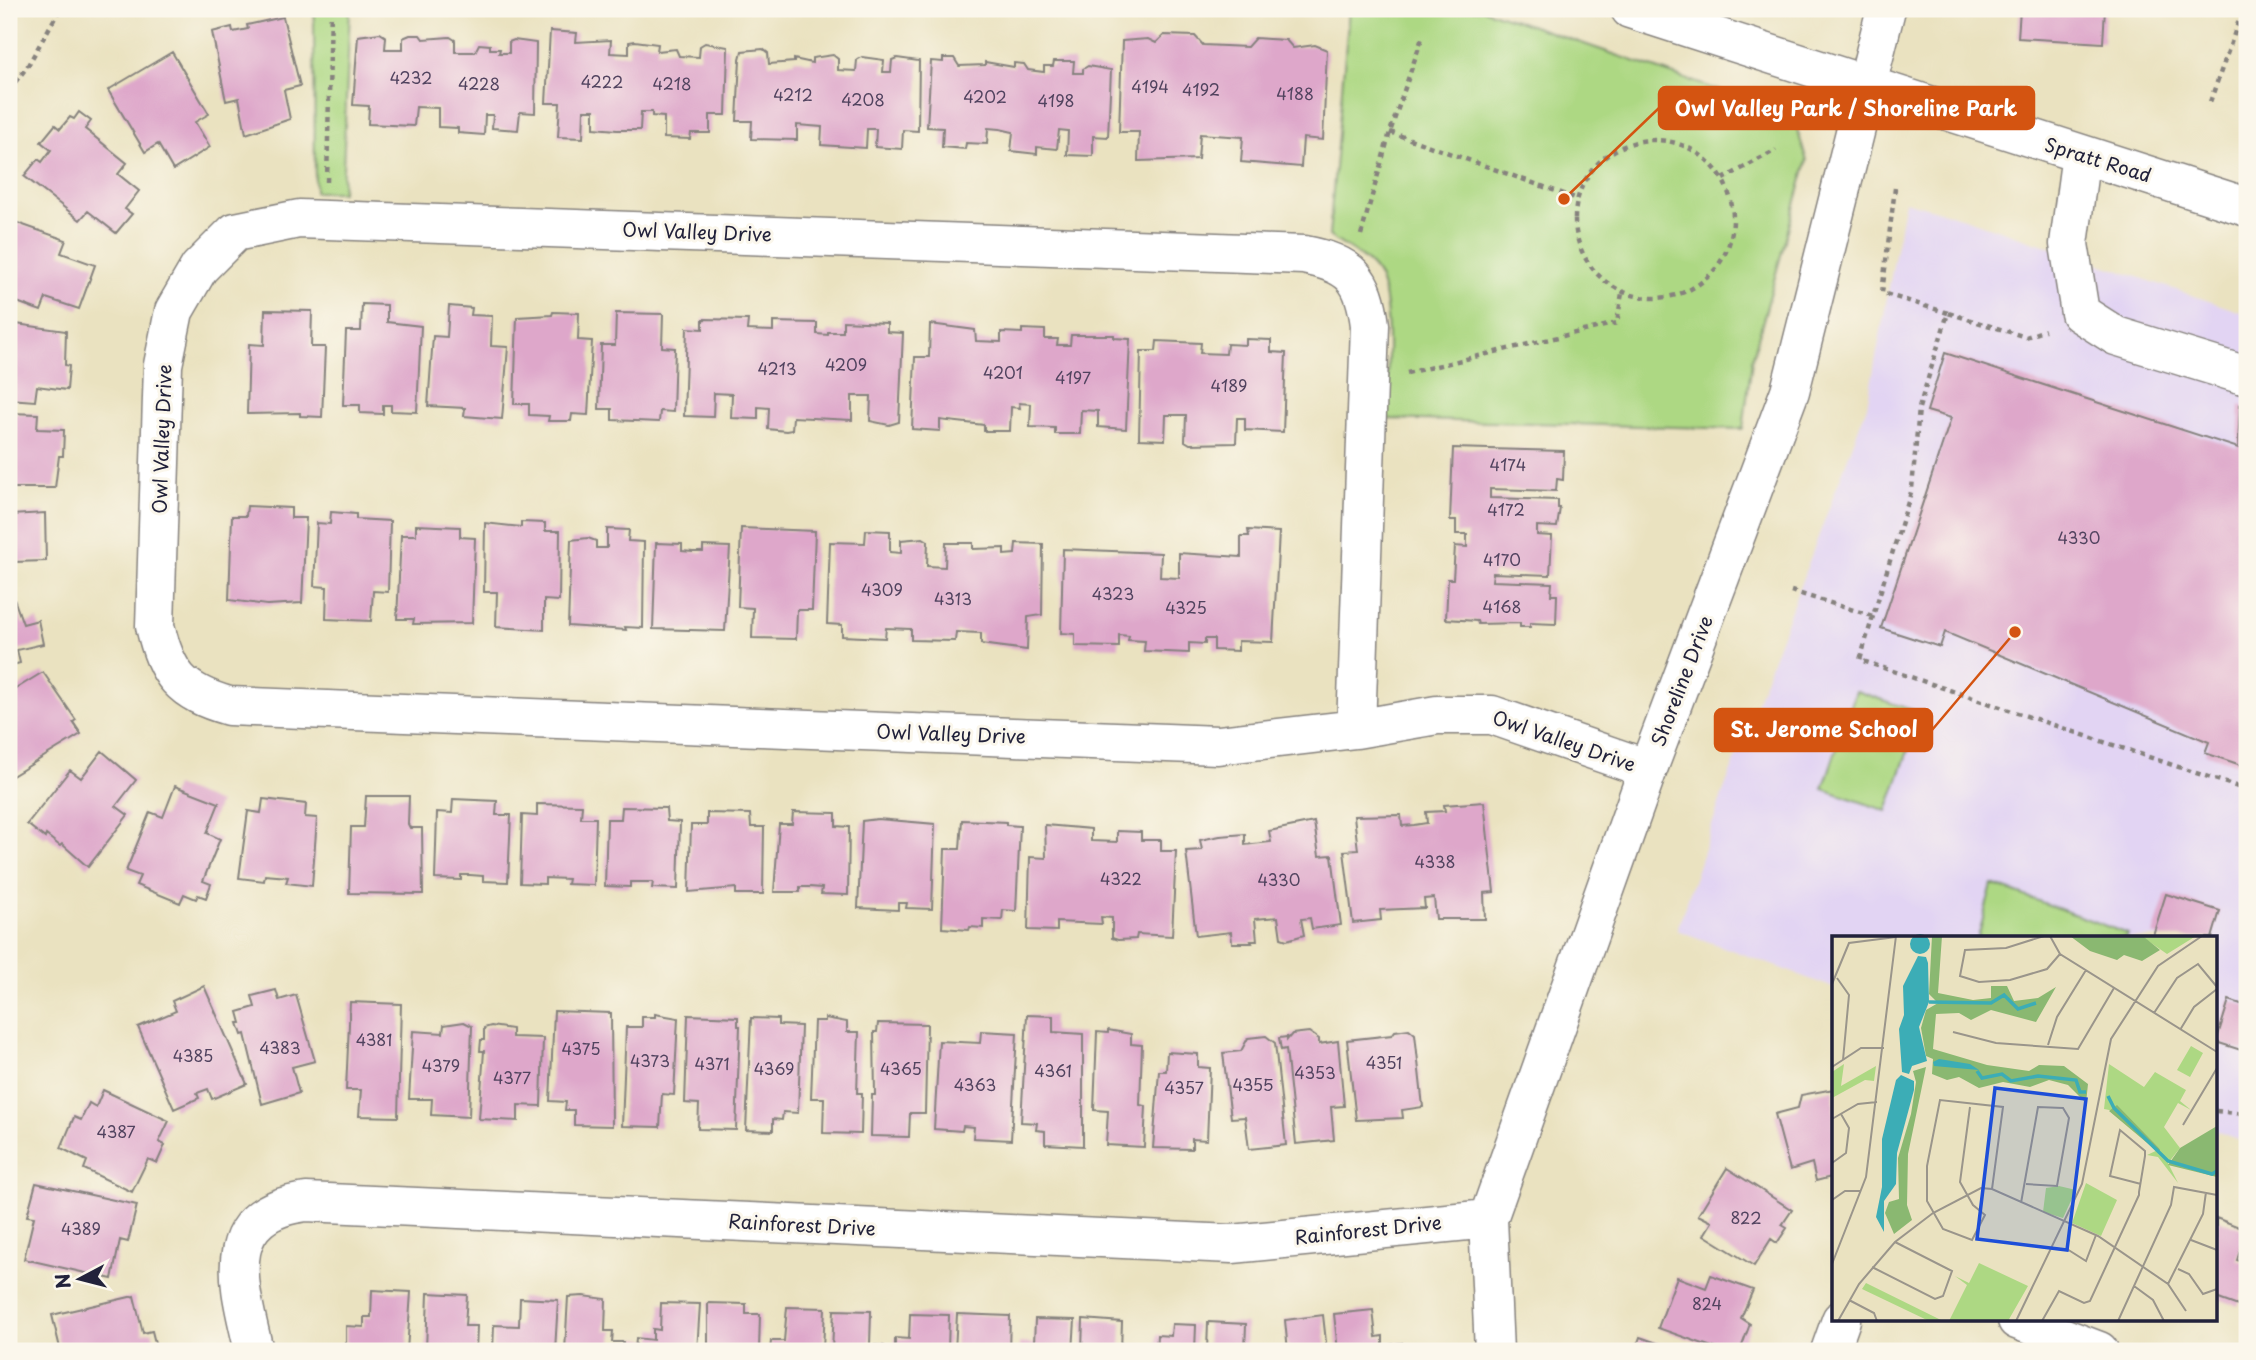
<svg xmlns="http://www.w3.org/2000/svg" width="2256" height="1360" font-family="'Playpen Sans',sans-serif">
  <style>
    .built { fill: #e2d4f3 }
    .green { fill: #add883; stroke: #687d5f; stroke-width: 2 }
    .building { fill: #dea7ca }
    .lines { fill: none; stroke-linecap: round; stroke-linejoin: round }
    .minor-casing { stroke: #86827e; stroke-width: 41 }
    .path { stroke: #86827e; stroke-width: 4.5; stroke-dasharray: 5 5; stroke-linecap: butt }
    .minor { stroke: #fff; stroke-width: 38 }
    .labels { text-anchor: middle; stroke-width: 6; stroke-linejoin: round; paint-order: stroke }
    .number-label { font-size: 16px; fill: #51435f }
    .street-label { font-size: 19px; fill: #22223b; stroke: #fbf7ec }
    .inset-river { fill: none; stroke: #3cadb6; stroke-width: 3.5 }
    .inset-road { fill: none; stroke: #9a958b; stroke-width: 2 }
    .view { fill: #1d4ed8; fill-opacity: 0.15; stroke: #1d4ed8; stroke-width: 3.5 }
    .inset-edge { fill: none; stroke: #22223b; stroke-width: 3.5 }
    .leader { fill: none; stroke: #d45411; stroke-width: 2.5 }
    .callout-dot { fill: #d45411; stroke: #fbf7ec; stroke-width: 2.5 }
    .callout { fill: #d45411; stroke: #d45411; stroke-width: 2.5 }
    .callout-label { font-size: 21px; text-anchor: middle; font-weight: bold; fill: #fff }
  </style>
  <rect width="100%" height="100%" fill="#fbf7ec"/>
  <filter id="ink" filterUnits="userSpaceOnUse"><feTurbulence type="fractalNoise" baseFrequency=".0143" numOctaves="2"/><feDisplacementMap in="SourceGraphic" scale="14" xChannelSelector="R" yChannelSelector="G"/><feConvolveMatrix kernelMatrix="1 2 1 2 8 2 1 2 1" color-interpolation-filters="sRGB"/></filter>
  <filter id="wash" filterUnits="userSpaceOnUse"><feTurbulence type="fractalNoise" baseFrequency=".00686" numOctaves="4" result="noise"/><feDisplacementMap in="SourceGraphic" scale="28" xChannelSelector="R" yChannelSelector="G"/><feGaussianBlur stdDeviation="1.57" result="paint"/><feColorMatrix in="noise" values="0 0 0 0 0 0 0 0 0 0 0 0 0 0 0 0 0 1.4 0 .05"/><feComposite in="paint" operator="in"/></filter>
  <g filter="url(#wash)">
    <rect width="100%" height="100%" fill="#eae2c0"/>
    <path class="built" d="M1905,201L1964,218L2247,314V1143L2216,1131V938H1834V988L1677,930L1722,795L1867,406Z"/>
    <path class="green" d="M314,9H350L342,192H315Z
      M1349,9H1483L1793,116L1807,161L1752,360L1743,429L1386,419C1387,383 1393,309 1379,277C1371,259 1344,247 1329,236Z
      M1856,691L1921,713L1887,811L1823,789Z
      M1992,884L2128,934L2126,938H1978Z"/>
    <g id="blocks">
      <path class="building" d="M2020,9H2105L2103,43L2018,38Z
        M283,17L300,86L284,90L290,119L246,134L239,98L226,101L212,32L232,27L233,32L248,29L247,25Z
        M550,31L577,33L576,42L611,40L610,53L629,54V42L635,41L658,44L657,51L676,49L679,56L699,57L700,46L705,43L728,47L726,115H710V133H691L690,139L664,138V117L652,116V112H641L640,130H617L594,128V110H584L583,138L558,137L560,103H546Z
        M380,33L386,37L385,49H403V38L410,35H420L423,39L450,37L455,40V52H475L479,44L490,45V49H500L499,53H509V42L514,40L536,43L535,113L520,112L518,130L492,128L493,115H485L484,135L458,133V128L438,127V108L416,107L414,126L368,124L369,106L353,105L358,36Z
        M1164,35L1195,36L1203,45L1247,47L1255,38L1269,39L1286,40L1293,48L1315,45L1327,50L1323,140L1303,138L1301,167L1241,162L1243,137L1200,134L1198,159L1138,161L1139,132H1119L1122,41L1148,39L1156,43Z
        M763,49L768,53L769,64L794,62V59L812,63V58L833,55L838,59V70L856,71L857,60L862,57L884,60L883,72H891L892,60L897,58L919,61L918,131L903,130L902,149L875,147L876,129H867L866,148L821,145L822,127L797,125V140L751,139L752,121H737L740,59L742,51Z
        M172,52L209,114L195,122L210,147L173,170L158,144L145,152L108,90Z
        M943,58H954L959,66L985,65V62L1014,67V63L1024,64L1028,70L1044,72V66H1053L1054,61H1074L1073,73H1083V69L1088,66L1111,70L1108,137L1093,136V156L1067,155L1068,131L1059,130L1057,149L1037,147V154L1011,151L1013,132L1000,129L988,128L987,144L966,143L965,149L942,147L943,128L927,127L931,61L943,62Z
        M79,112L91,121L85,129L127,163L118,174L139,191L125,209L132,214L116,233L88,211L80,220L24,176L38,159L42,162L51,150L41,142L55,125L60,129L70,117L74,119Z
        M9,220L66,240L61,253L95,265L79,309L46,298L41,311L9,299Z
        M362,304L387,305V322L421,326L417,412L391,411V405H383V414L360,413V405H343L346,331H361Z
        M449,306L472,308L471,315L492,316L491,346L508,347L502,419L464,416L465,408L428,406L433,336L447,337Z
        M265,310L312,311L311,347H325L322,417L300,416V413L247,414L249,344L264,345Z
        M553,312L579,313L578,340L592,341L588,415L572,414L571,421H548L549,416L529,415V404H514L517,317L552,315Z
        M616,313L663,314L662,347L675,348L673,412L660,411L659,422L612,420V409H599L601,345H615Z
        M703,319L748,320L747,330L773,331V322L817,323V334L828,335V332H843V321L887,323V332L903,333L899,422L889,425L870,421L871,396H852V420L793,417L792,430L786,431L768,429L769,408L758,407V419L731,418L732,394L714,393L713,417L684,416L687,328L703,329Z
        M9,323L66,331L65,365L69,366L67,390L37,386L35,401L9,399Z
        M930,324L975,330L976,341L1001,342V332L1022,333V329L1045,330V339H1058L1057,345H1070L1071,335H1114V338L1130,339L1126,429L1098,427V411L1081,410L1080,434H1055V428L1030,427L1031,404L1019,403L1020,408L1011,407L1010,431H984V425L940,420V431L912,429L915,357H929Z
        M1246,339L1271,340V352L1286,353L1283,432L1245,430V418H1237L1236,443L1190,444L1185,441L1186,415H1166L1165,440L1139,439L1141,351H1156L1157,341L1201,343L1200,353L1226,354L1227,344L1246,345Z
        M1945,353L2238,448L2240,405L2247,408V767L2205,753L2209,742L1945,632L1940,647L1881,628L1951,418L1927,411Z
        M9,413L38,414L37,429L64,430L63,456H59L55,488H9Z
        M1453,448L1564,451L1563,480L1557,479L1556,491L1490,489V498L1558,500V508H1560L1557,527L1537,526V535L1552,536L1550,575L1493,573L1492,581L1552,583L1551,595H1557L1556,624L1530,623V627H1520V623L1478,624L1477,621L1446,619L1448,579H1453L1455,546L1467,547V534H1456V520H1450Z
        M9,500H11V515L45,513L46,561L13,562V575H9Z
        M247,506L291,508V518H306L302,603L267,605L229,600L232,516H246Z
        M331,512L356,514V519L390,521L388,592L373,591L371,621L326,619L327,587L314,586L317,523L330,524Z
        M521,522L545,523V531H560L559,601L544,600V630L496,627L497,592H484L485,523L521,527Z
        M416,525L460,527V537L475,538L472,623L413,624L414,619H397L401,535H416Z
        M741,528L815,531L812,610H797L796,639L752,638L753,608L738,607Z
        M607,529L629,530L628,541L644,542L643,628L625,627L626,630L568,626L571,540L588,538L596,541V548H607Z
        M866,530L890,531V552L901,553V540L923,538L928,541L927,566L945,567L946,543H973V549L1004,548V555L1015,554L1016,543L1043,544L1042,615L1028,617L1027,650L981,644V633L956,632L955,641L911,640V629L886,628L885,638L842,636V625L827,624L830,542L865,543Z
        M1248,530L1279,532L1273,642L1238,641V651L1214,650V639H1205V644L1189,643V653L1166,652L1144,651L1145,641L1128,640L1129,636L1119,635V647L1075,646V634L1061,633L1063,549L1161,553L1160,577L1179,578V553L1241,557V536H1249Z
        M656,543L682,544V551L693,552H703V546L730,547L725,631L653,629Z
        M9,585L23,624L38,620L43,644L17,650L20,663L9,666Z
        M43,672L76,720L73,722L81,734L9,778V693Z
        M102,751L136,780L116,806L128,815L88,867L62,844L60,846L46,835L45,838L27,824L70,770L81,778Z
        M175,786L219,803L207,833L220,839L203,881L211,884L206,898L198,895L196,899L184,894L180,903L136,885L140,876L126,871L150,812L163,817Z
        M366,796H409L408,824L410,828H422L423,894L349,893L351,827H364Z
        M263,799L306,804L305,817L317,818L312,886L286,883L288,877L265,875L264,881L239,878L248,811L261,813Z
        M453,799L497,801L496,815H511L508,882L483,881V876L470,875H461V880L435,879L437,812L452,813Z
        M1484,802L1494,892L1484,893L1485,919H1436L1434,898L1424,899L1425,908L1380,910L1381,920L1353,923L1344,851L1358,850L1354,816L1401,815L1402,826L1414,825L1427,823L1426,812L1445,811L1444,805Z
        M537,804L582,805L581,818H596L594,885L567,884L568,879L545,878V884L520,883L522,815L537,816Z
        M622,807L666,808L667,821L680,822L678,889L652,888L653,882H630V887L605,886L607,819H621Z
        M793,812L836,813V826L849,827L848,895L821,894L822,888L809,887H800V892H774L779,824H792Z
        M707,813L750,814L751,827H764L763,894H736V888L689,892L691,825H707Z
        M878,819L935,824L932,909L906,908L907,903H898V910L858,908L862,821Z
        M962,820L1006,822V825L1020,826L1016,911L1003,910L1002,920L983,919V928L970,927L969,930L942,928L945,849H960Z
        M1314,822L1319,856L1332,855L1341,925L1312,929L1310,918L1301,919L1304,935L1287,940L1281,938L1278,917L1255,919L1257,941H1251L1252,943H1232L1231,932L1196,936L1186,851L1202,850L1200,840L1220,836L1245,834V845L1271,842L1269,831Z
        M1045,825L1091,829V841L1117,842V831L1141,832V840H1161V851H1176L1172,936L1137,934L1136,939L1118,940L1112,938V918L1101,917L1102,924L1057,922V931L1028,930L1030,857L1046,858Z
        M2166,894L2220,911L2212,938H2162L2153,935Z
        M204,986L247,1084L212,1099L208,1089L197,1093L199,1098L174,1109L138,1027L176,1011L172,1001Z
        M276,990L279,1000L296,995L315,1061L292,1067L299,1093L262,1104L245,1034L242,1035L238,1023H241L238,1012L255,1007L252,996Z
        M2229,1000L2247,1006V1052L2216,1042Z
        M350,1002L401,1004L398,1117L359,1116L361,1090H346Z
        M554,1011L611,1013L612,1126L574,1125V1110H565L566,1102L550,1101Z
        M655,1014L678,1018L674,1095L662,1094L660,1127L622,1126L626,1027H642V1017H655Z
        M688,1015L738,1017V1026H740L736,1130L698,1129L699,1104L685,1103Z
        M1027,1015L1053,1016V1032L1083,1034V1146L1045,1144V1131L1036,1130L1037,1123L1021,1122Z
        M751,1018L778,1019V1025L801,1026L798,1113L783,1112L782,1120L773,1119V1131L746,1130Z
        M825,1018L847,1022V1032H859L857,1093H862L861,1134L823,1133L824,1098H811L814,1021H825Z
        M464,1022L472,1026L469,1117L431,1115L432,1099H409L413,1031L443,1033L444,1025Z
        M878,1023L927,1024L925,1113H910L909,1137L871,1136L872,1095H875L874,1032H877Z
        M491,1026L512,1029V1037L543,1038L541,1106L518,1105V1121L479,1119L484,1051H480L481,1040H484V1028Z
        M1409,1029L1415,1034L1423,1107L1402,1110L1403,1118L1356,1120L1347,1040L1392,1035L1395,1031Z
        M1108,1030L1131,1034V1044L1142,1045L1140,1105L1146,1106L1144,1147L1106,1145L1108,1111L1094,1110L1097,1032L1108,1033Z
        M981,1031L1017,1033L1011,1140L973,1138L974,1127L963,1126L962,1131L934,1129L939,1041L980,1043Z
        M1309,1032L1319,1039V1044L1338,1041L1344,1106L1331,1107L1334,1140L1296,1144L1286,1049L1281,1050L1279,1038L1287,1037V1040L1292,1034Z
        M1266,1036L1275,1043L1286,1145L1249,1149L1245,1117L1231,1118L1223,1053L1241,1051L1248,1038Z
        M1167,1052L1198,1054V1067L1210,1068L1207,1140L1192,1139V1149L1153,1148L1159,1071H1166Z
        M1834,1089V1188H1833L1831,1177L1816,1181L1812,1163L1790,1170L1775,1114L1798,1108L1801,1095Z
        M103,1090L169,1121L159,1142L165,1145L157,1163L148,1159L132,1192L84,1169L87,1161L61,1148L74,1117L81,1120L89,1103L96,1107Z
        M1727,1168L1792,1210L1782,1225L1787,1228L1777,1243L1771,1239L1754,1266L1704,1235L1712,1222L1698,1215Z
        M36,1183L137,1205L128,1242L120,1240L112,1279L24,1259L34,1217L27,1216Z
        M2216,1218L2247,1230L2237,1260L2247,1263V1281L2238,1306L2216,1298Z
        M1711,1275L1753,1290L1741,1318L1750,1324L1740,1351H1723L1658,1328L1677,1277L1706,1288Z
        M372,1290L411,1292L407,1351H346V1326L364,1327V1317H371Z
        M428,1293L467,1295L465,1326H477L476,1351H426Z
        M134,1296L143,1333L152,1331L157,1351H54L60,1348L52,1315Z
        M583,1296L606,1299L605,1331H613L612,1342H623V1351H565L568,1297Z
        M520,1298L558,1300L555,1351H493L494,1325L519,1326Z
        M661,1303L700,1304L697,1351H635L636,1338L653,1340V1329L660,1330Z
        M708,1303L746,1304V1314H760L759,1351H708Z
        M787,1307L825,1308L823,1349L770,1351L771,1341H784Z
        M834,1310L871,1311L870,1345L884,1346V1351L832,1350Z
        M1373,1310L1376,1337L1383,1336V1346L1402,1343V1351H1338L1334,1314Z
        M910,1314L949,1315L948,1351H895V1338L909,1339Z
        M957,1314L1010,1316L1009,1351H955Z
        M1323,1315L1327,1351H1288L1285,1320Z
        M1035,1319L1075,1320L1073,1351H1019V1343L1034,1344Z
        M1083,1319L1122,1322L1121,1351H1082Z
        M1208,1322L1246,1324L1245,1351H1207Z
        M1172,1324L1196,1325L1195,1351H1156L1157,1335L1171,1336Z
        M1640,1337L1680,1351H1635Z"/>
    </g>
  </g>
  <g filter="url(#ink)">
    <use href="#blocks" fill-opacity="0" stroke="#86827e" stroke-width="2"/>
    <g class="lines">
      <g class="minor-casing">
        <path id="minor" d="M1630,9L2247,207
          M2081,154L2069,244L2080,313L2116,336L2247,376
          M1356,729L1370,325C1364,278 1351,264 1304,255L299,219L235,232L199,268L174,311L163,365L155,626C167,675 180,692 229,706L1218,745L1356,729L1437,715H1492L1648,769
          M2017,1320L2099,1351
          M254,1351C240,1288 214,1214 306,1202L1232,1244L1488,1219
          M1494,1351L1488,1219L1648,769L1790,391L1886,9
          M1830,1351L1841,1320"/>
      </g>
      <path class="path" d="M9,90L27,67L60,9
        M2210,102L2243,9
        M1390,132L1578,199
        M1575 219a79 79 0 1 1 158 0a79 79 0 1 1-158 0Z
        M1723,179L1776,150
        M327,182L331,9
        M1895,188L1882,293L1948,313
        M1361,235L1390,132L1422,38
        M1407,373L1617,323L1622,293
        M1791,591L1873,616L1912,489L1919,408L1948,313L2026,337L2045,330
        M1873,616L1860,660L2247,790
        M2216,1111L2247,1114"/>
      <use href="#minor" class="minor"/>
    </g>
  </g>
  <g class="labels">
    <g class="number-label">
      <text x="411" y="84">4232</text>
      <text x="602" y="88">4222</text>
      <text x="479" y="90">4228</text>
      <text x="672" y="90">4218</text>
      <text x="1150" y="93">4194</text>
      <text x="1201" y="96">4192</text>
      <text x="1295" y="100">4188</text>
      <text x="793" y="101">4212</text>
      <text x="985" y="103">4202</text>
      <text x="863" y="106">4208</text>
      <text x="1056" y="107">4198</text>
      <text x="846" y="371">4209</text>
      <text x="777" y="375">4213</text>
      <text x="1003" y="379">4201</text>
      <text x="1073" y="384">4197</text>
      <text x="1229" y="392">4189</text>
      <text x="1508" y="471">4174</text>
      <text x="1506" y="516">4172</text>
      <text x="2079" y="544">4330</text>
      <text x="1502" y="566">4170</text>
      <text x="882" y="596">4309</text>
      <text x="1113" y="600">4323</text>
      <text x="953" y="605">4313</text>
      <text x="1502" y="613">4168</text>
      <text x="1186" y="614">4325</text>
      <text x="1435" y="868">4338</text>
      <text x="1121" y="885">4322</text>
      <text x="1279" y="886">4330</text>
      <text x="374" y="1046">4381</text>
      <text x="280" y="1054">4383</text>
      <text x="581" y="1055">4375</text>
      <text x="193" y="1062">4385</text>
      <text x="650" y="1067">4373</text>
      <text x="1384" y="1069">4351</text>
      <text x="712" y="1070">4371</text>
      <text x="441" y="1072">4379</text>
      <text x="774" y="1075">4369</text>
      <text x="901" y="1075">4365</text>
      <text x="1053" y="1077">4361</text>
      <text x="1315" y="1079">4353</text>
      <text x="512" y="1084">4377</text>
      <text x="975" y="1091">4363</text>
      <text x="1253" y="1091">4355</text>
      <text x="1184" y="1094">4357</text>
      <text x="116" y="1138">4387</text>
      <text x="1746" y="1224">822</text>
      <text x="81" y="1235">4389</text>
      <text x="1707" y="1310">824</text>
    </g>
    <g class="street-label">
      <text transform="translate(2098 160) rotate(17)" y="7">Spratt Road</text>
      <text transform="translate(697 232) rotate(2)" y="7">Owl Valley Drive</text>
      <text transform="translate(162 439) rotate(-88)" y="7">Owl Valley Drive</text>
      <text transform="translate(1682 681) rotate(-69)" y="7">Shoreline Drive</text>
      <text transform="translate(951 734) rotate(2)" y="7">Owl Valley Drive</text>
      <text transform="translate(1564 741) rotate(19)" y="7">Owl Valley Drive</text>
      <text transform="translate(802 1225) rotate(3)" y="7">Rainforest Drive</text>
      <text transform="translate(1368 1230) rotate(-6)" y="7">Rainforest Drive</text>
    </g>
  </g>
  <g transform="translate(1832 936)">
    <rect width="385" height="385" fill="#eae2c0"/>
    <path d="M303,0H364L335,18L312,2ZM359,110L371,117L358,141L345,134ZM12,128L9,150L44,130L42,145L33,144L0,162V136ZM277,128L312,151L323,136L354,154L348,165L359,174L346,167L332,191L348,212L336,227L346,247L326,221L315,219L328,213L304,189L288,176L272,173ZM254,247L285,264L269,300L240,287ZM227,250L244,254L231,282L211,276L214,252ZM147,327L196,350L176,385H117L135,349L123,340L137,347ZM34,347L111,385H97L30,353Z" fill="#add883"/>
    <path d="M100,0H110L106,57L141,64L159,62V50H175L182,65L206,62L224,51L204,86L159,74L139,84L127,77L104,78L101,113L155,129L197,135L207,129L232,130L256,148L254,167L236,149L217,144L198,151L171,146L147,152L127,141L115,144L100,138L101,123L94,120L89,92L94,74L106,67L97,58ZM238,0L312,1L328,14L310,25L292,19L285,24L258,15ZM94,131L76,218L75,269L80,284L62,298L53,277L57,266L67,263L66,222L79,178L84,146L81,135ZM285,169L328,213L327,217L277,175ZM385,190V241L336,229L348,212Z" fill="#8ab871"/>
    <path d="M78 8a10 10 0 1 1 20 0a10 10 0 1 1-20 0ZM86,20L94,21L96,27L97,66L87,91L95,125L80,130L77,138L70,136L67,93L72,79L71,50ZM107,123L138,128L147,134L102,130L101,126ZM69,139L82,145V154L65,217L64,248L52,265V296L44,281L50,251V203L64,144Z" fill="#3cadb6"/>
    <path class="inset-river" d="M97,66L159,67L172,59L186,73L204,67M145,135L150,142L170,138L179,145L206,140L244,144L248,156H254M276,160L282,172L336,225L380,238L385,235"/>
    <path class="inset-road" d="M212,0L174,12L133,14L128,40L147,46L178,44L215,33L228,18M218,0L228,18L385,116M5,42L17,59L11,124M0,48L17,7L64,1M322,77L345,42L366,28L385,51M348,94L362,71L385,53M121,96L164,107L246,113L282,52M216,109L225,81L254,34M0,131L29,112H52M138,171L128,246L141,269L153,279L140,304L111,293L95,265V230L108,164L171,171L160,253M0,183L26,168L45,166M351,189L385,132M0,227L14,217L17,192L9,178M0,264L13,255H29M189,267L206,171L231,172L237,182L225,250L194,248M359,304L385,314M235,313L254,325L264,299M0,328L34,241L64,0M40,331L103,363L111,360L120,335L63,306M346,333L357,338L371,358L385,353M336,348L371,278L374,256M302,350L321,364L332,385M17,364L42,377L45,385M6,385L27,348L63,306L101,277L149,252L160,253L266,300L336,348L354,375M184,385L250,248L279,103L326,30L370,0M210,385L227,355L252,367L258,365L307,259V256L313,220V215L288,194L278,240L309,248M286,385L339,269L342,251L385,259"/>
    <path class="view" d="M163,152L254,163L235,314L145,303Z"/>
    <rect width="385" height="385" class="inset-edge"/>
  </g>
  <path class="leader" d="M1564 199L1659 108M2015 632L1932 730"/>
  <g class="callout-dot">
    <circle cx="1564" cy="199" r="7"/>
    <circle cx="2015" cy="632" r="7"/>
  </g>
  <g class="callout">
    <rect x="1659" y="87" width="375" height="42" rx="7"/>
    <rect x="1715" y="709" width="217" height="42" rx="7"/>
  </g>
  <g class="callout-label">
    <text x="1846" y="116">Owl Valley Park / Shoreline Park</text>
    <text x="1824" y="737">St. Jerome School</text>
  </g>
  <rect width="2256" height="1360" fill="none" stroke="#fbf7ec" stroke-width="35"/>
  <g transform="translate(80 1279) rotate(263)" stroke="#fbf7ec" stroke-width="5" paint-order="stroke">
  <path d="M0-5L12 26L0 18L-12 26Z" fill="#22223b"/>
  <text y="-10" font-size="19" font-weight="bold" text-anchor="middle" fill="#22223b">N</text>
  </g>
</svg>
